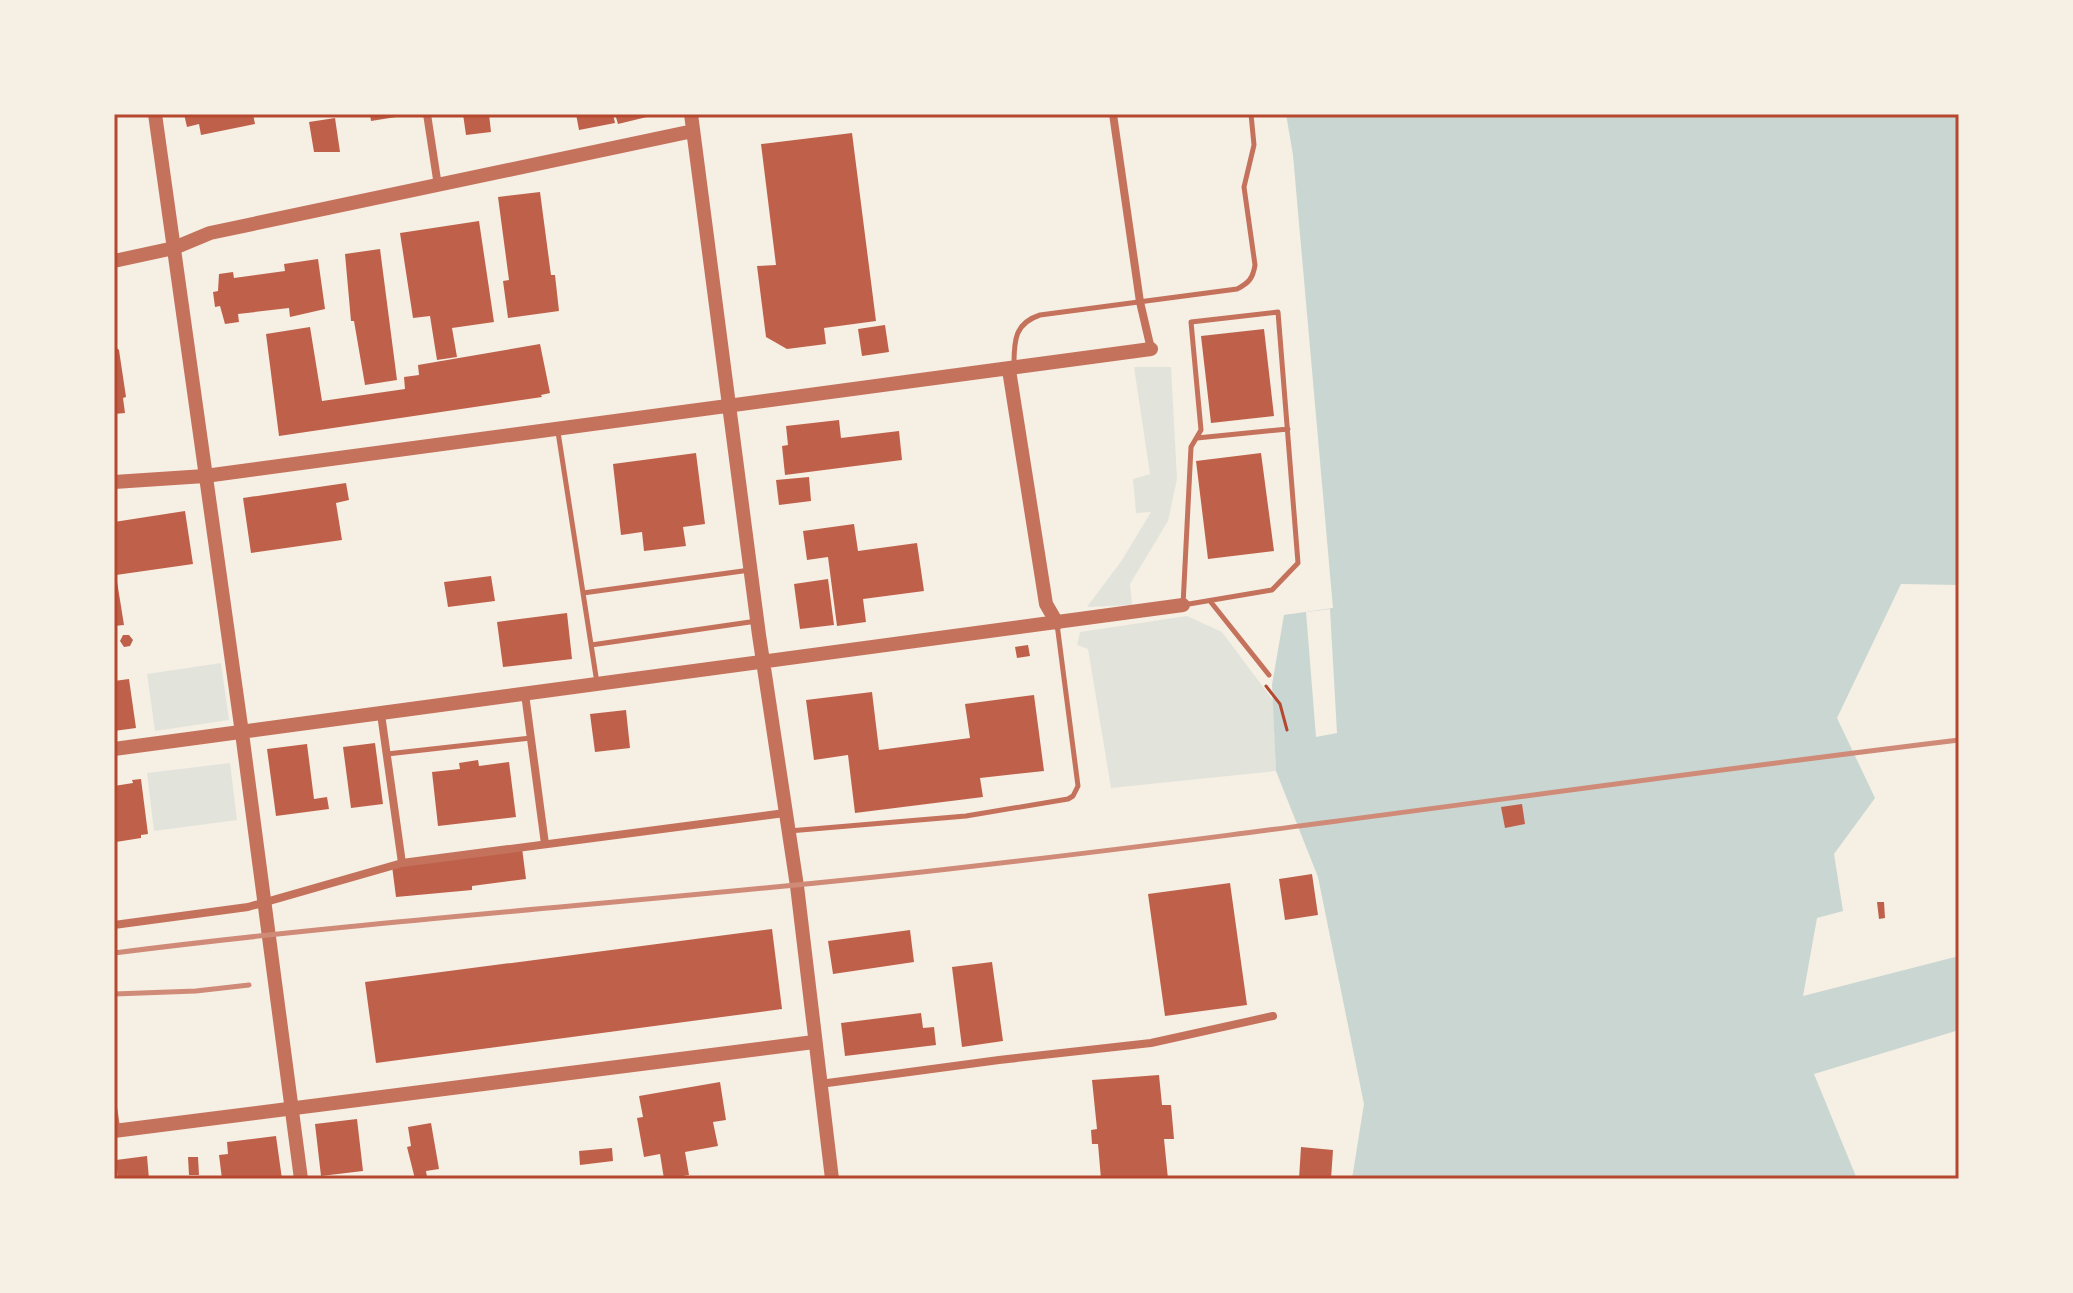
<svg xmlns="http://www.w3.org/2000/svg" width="2073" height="1293" font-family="Signika,sans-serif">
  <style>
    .green { fill: #e2e4dc }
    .water { fill: #c9d6d2 }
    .pier { fill: #f6efe4 }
    .building { fill: #bf614a }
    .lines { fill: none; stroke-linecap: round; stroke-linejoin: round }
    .path { stroke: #b5482f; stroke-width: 3 }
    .service { stroke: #c5725c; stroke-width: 5 }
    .minor { stroke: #c5725c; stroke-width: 8 }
    .tertiary { stroke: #c5725c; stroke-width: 14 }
    .rail { stroke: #cf8b77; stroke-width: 5 }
    .neatline { fill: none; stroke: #b5482f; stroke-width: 3 }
  </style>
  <rect width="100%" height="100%" fill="#f6efe4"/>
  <path class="green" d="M1134,367H1171L1177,479L1168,521L1130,584L1132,605L1087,607L1122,560L1151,512L1136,513L1133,479L1150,474Z
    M1187,616L1222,632L1273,700L1276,771L1111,788L1088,649L1077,645L1080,632Z
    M221,663L229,720L155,731L147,674Z
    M230,763L237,820L154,831L147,773Z"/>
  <path class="water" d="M1286,114H1959V585L1901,584L1837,718L1875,798L1834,854L1843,911L1817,918L1803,996L1959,956V1030L1814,1074L1857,1179H1352L1364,1104L1318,877L1276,771L1272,685L1284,615L1333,608L1293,155Z"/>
  <path class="pier" d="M1330,609L1337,733L1316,737L1306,612Z"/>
  <path class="building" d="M184,114H253L255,124L201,135L199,124L187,127Z
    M370,114H395L396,117L371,121Z
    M463,114H489L491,132L466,135Z
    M576,114H613L615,123L579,130Z
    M615,114H655V115L618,124Z
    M335,118L340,152H314L309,122Z
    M852,133L876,321L824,328L826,344L787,349L766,337L757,266L776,265L761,144Z
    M540,192L551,275H555L559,311L508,318L503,281L509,280L498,197Z
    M479,221L494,322L452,328L457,357L437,360L430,316L413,318L400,233Z
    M380,249L397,380L365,385L354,321H351L345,254Z
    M318,259L325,309L290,317L289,308L238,314L239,322L225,324L220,306L215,307L213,292L218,291L219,274L233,272L234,278L285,271L284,264Z
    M885,325L889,352L862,356L858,329Z
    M310,327L322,401L405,389L404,377L419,375L418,365L540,344L550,393L541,395L542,397L279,436L266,334Z
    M1264,329L1274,416L1211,423L1201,336Z
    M114,345L119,350L126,397L123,398L125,413L114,414Z
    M839,420L841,438L899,431L902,460L785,475L782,446L788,445L786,426Z
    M696,453L705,524L683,527L686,546L644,551L642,532L621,535L613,464Z
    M1261,453L1274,551L1208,559L1196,461Z
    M809,477L811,501L779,505L776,480Z
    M346,483L349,500L336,503L342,540L251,553L243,498Z
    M185,511L193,564L116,575L124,625L114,626V522Z
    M854,524L858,551L917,543L924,591L863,599L866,622L837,626L828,557L807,560L803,531Z
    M491,576L495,601L448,607L444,582Z
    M828,579L834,625L800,629L794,584Z
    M567,613L572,659L503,667L497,622Z
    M123,635H129L133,640L130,646L124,647L120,641Z
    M1028,645L1030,656L1017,658L1015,647Z
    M129,679L136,728L114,731V681Z
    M872,692L879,750L970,738L965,704L1034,695L1044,771L980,778L983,797L855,813L848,755L814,760L806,700Z
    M626,710L630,748L595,752L590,714Z
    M375,743L383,804L351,808L343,747Z
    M307,744L314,799L327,797L329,809L276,816L267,749Z
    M478,760L479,766L509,762L516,817L438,826L432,772L460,769L459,763Z
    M141,779L148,834L141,835V838L116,842L114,786L133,783L132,780Z
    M1522,804L1525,824L1505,828L1501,807Z
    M522,848L526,879L472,886V890L396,897L392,866Z
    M1312,874L1318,915L1285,920L1279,879Z
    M1230,883L1247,1005L1165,1016L1148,894Z
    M1877,902H1884L1885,918L1879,919Z
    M772,929L782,1009L376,1063L365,982Z
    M910,930L914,962L833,974L828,941Z
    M992,962L1003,1041L962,1047L952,967Z
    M921,1013L923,1028L934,1027L936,1045L845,1056L841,1023Z
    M1159,1075L1162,1105H1171L1174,1139H1164L1168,1179H1101L1098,1144H1092L1091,1130L1097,1129L1092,1080Z
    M720,1082L726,1120L713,1122L718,1146L685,1152L689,1175L664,1179L660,1154L644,1157L637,1118L643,1117L639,1096Z
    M357,1119L363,1171L321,1176L315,1124Z
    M431,1123L439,1169L426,1171L427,1177L415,1179L407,1147L411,1146L408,1127Z
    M276,1136L282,1179H222L219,1155L228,1154L227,1142Z
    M1301,1147L1333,1150L1331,1179H1299Z
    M612,1148L613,1161L580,1165L579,1151Z
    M147,1156L149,1179H118L116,1160Z
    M188,1157H198L199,1175H189Z"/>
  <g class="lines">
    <path class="path" d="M1266,686L1280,704L1287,730"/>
    <path class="service" d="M1278,312L1298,563L1272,590L1183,605L1191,447L1201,430L1191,322Z
      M1014,364C1014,340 1015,323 1040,315L1237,289C1249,283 1253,278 1255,265L1244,187L1254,145L1251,114
      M558,432L597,683
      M1197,438L1288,429
      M583,593L750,570
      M1210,601L1269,675
      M591,645L757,621
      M387,754L531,738
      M789,831L966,816L1068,799L1073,796L1078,786L1057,624
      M114,1104L118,1130"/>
    <path class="minor" d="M427,114L438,186
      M1113,114L1140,302L1151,349
      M525,694L545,844
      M381,714L402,863
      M114,925L248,907L402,863L785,813
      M820,1084L999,1060L1151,1043L1273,1016"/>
    <path class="tertiary" d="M155,114L242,733L301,1179
      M691,114L759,635L797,886L832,1179
      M114,261L174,248L210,233L693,131
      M1009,370L1046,604L1057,623
      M114,482L205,476L1151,349
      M114,749L1183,605
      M114,1131L814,1042"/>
    <path class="rail" d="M114,953C389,918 665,901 940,870C1281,832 1619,781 1959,740
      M114,994L196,991L249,985"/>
  </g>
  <rect width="2073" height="1293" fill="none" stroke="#f6efe4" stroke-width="232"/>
  <rect x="116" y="116" width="1841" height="1061" class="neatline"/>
</svg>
